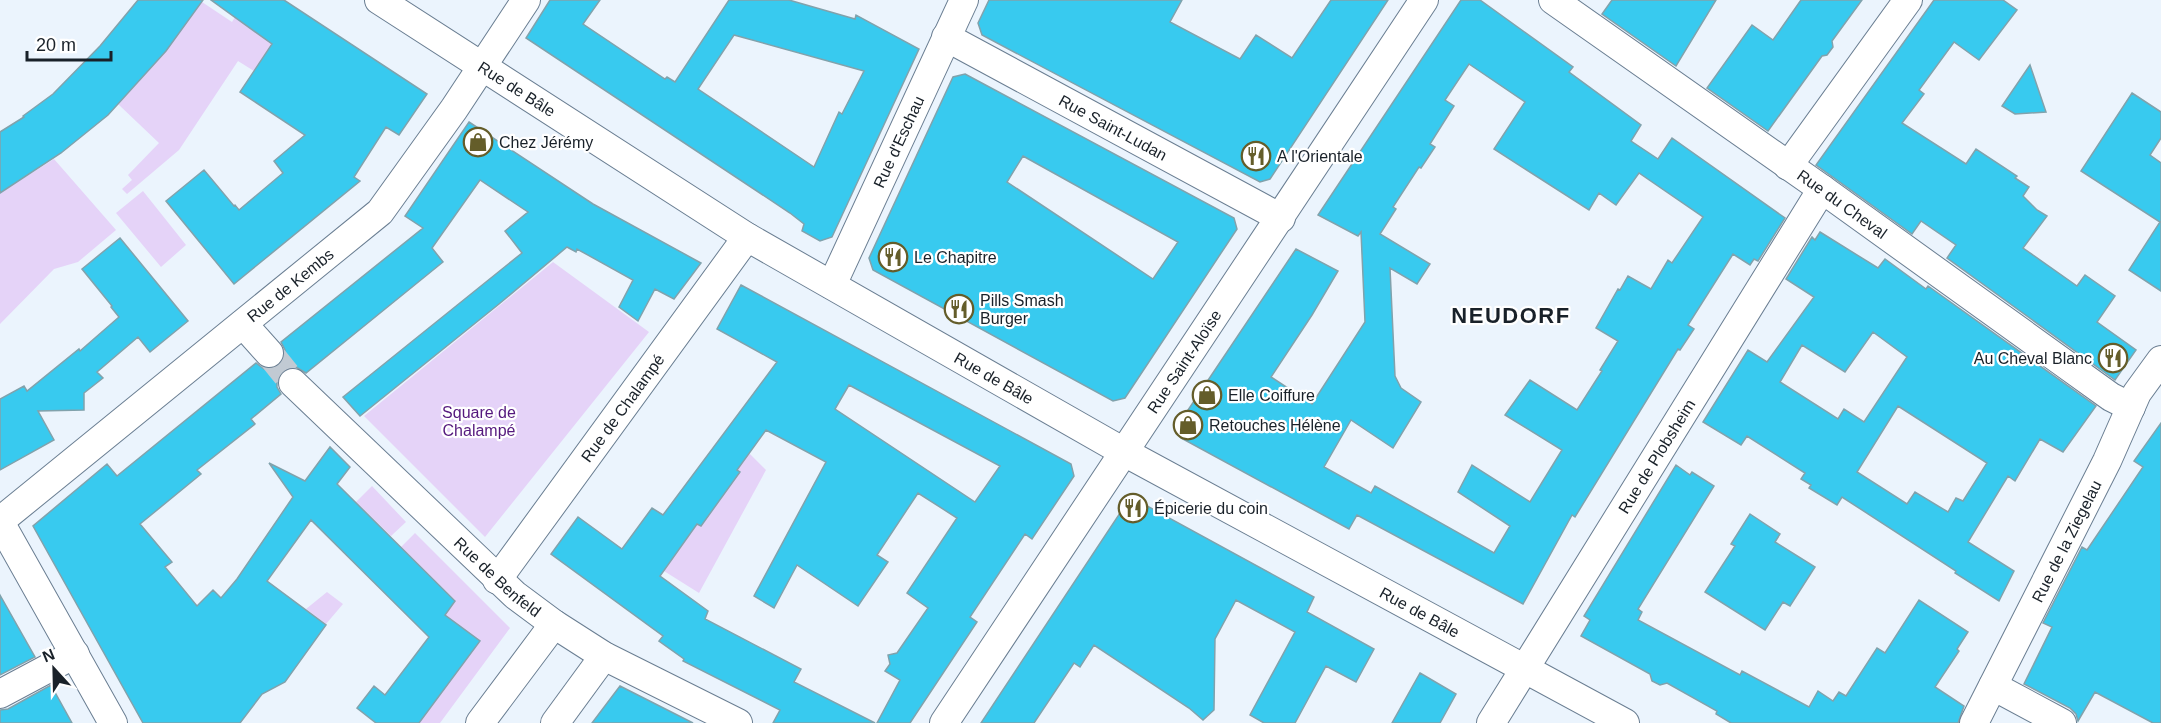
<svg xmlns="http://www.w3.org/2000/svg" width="2161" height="723" font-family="Arial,sans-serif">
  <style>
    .green { fill: #e5d3f8 }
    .building { fill: #38caef; stroke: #81a2ac; stroke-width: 1.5; fill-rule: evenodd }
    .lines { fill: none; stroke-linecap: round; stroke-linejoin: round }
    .minor-tunnel { stroke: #c1cad3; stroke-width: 28; stroke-dasharray: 28 14; stroke-linecap: butt }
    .minor-casing { stroke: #6a7e92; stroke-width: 30 }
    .minor { stroke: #fff; stroke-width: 28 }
    .labels { text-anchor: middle; stroke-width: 4.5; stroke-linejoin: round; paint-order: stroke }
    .street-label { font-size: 16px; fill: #192129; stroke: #fff }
    .poi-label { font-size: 16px; fill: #192129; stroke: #fff; text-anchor: start }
    .park-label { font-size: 16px; fill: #54187d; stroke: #fff }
    .district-label { font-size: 22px; font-weight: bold; letter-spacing: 1.5px; fill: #192129; stroke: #fff }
  </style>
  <rect width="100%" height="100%" fill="#ebf4fd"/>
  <path class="green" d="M199,0L232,22L235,17L272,44L254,71L238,61L179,150L127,194L122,189L132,180L128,175L159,143L118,104C149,72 176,39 199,0Z
    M54,159L116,230L78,262L54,269L0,324V193Z
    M143,191L186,245L161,267L116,213Z
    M553,262L649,332L485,537L364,416Z
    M749,453L766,470L699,593L664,571L697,524L701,526L740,472L737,470Z
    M372,486L406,522L391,536L356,502Z
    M415,533L510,628L440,723H419L480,641L445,615L455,600L401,547Z
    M327,592L343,604L326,624L306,609Z"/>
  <path class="building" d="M138,0H203L166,51L108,115L61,153L0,193V132L24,117L23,116L53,94L100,46Z
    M211,0H284L427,94L399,135L386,127L354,177L360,181L234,284L166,201L204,170L234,206L235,205L239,210L283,173L274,161L305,135L240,92L272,44Z
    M550,0H600L583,24L665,79L667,77L675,82L729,0H789L855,19L856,15L919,49L832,237L820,241L802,231L804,224L790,213L526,38ZM734,35L864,71L842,114L839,112L814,167L698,89Z
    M989,0H1182L1170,22L1240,59L1256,35L1292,58L1331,0H1388L1270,179L1260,182L982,35L978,23Z
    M1461,0H1480L1573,67L1569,72L1641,125L1631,141L1658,159L1672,138L1785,218L1758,261L1754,259L1750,265L1733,254L1688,325L1694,329L1680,350L1678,349L1575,517L1572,515L1523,604L1357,515L1349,529L1181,438L1178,425L1296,249L1338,271L1312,315L1271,377L1312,404L1365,322L1361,232L1358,236L1318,215ZM1469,64L1525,102L1494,149L1589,210L1599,193L1616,205L1639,173L1703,217L1672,263L1668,260L1651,289L1628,276L1620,290L1618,289L1596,328L1618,341L1600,370L1602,371L1577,410L1530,380L1505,415L1562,450L1530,502L1472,465L1458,492L1510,526L1494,553L1375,486L1371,493L1324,467L1351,420L1393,448L1421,402L1401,388L1395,376L1390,268L1417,284L1430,264L1380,234L1396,209L1393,207L1419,167L1421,168L1435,147L1430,144L1454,106L1445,100Z
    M1612,0H1716L1676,66L1602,14Z
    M1801,0H1862L1832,41L1833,47L1827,55L1822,56L1768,131L1707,88L1752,25L1773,40Z
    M1934,0H2003L2017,10L1979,60L1954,42L1919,90L1924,94L1902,123L1966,164L1976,149L2017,176L2015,178L2029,187L2023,196L2037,210L2047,216L2023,248L2077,286L2085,275L2115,296L2097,322L2136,350L2115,380L1947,258L1956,245L1921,221L1912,234L1816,165Z
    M2030,65L2046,112L2015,114L2002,106Z
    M965,74L1234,218L1237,229L1125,398L1113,401L873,270L869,258L953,77ZM1023,156L1178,242L1153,279L1007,182Z
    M2132,93L2161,112V138L2150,155L2161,163V291L2129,270L2160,222L2081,171Z
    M469,122L593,204L701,263L674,299L655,289L638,321L619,307L633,280L577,249L576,252L567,247L499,304L360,416L343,397L522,253L505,231L528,212L480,180L432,248L443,262L306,373L296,367H288L282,371L277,380V387L281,394L251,419L255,424L197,470L201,474L140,524L172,562L165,567L197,606L213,590L221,598L237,579L293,497L269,463L305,481L330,447L350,467L337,484L455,601L445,615L480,641L419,723H376L357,708L374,686L385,695L429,637L311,520L267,581L326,625L285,682L262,694L240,723H143L33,526L107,464L117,476L256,363L264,369H273L280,365L284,359L285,350L281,342L423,228L405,216Z
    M1820,232L1878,268L1885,259L1926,289L1928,286L2096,406L2063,452L2040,439L2015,481L2008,476L1968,542L2014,571L1999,601L1955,573L1956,571L1842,497L1837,505L1809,488L1811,485L1801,479L1805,473L1747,436L1741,445L1703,422L1748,350L1767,362L1814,297L1786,279L1812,237L1815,240ZM1873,332L1907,357L1864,422L1844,409L1838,419L1780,382L1802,345L1845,372ZM1898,406L1987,463L1963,501L1956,498L1948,512L1915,492L1907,504L1857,472Z
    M120,238L188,321L150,352L138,337L97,372L103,378L84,393V410L38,411L54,440L0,470V399L24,386L27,391L79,349L80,351L119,317L111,307L112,306L82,269Z
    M741,285L1071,464L1074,476L1032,539L1025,534L970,617L977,622L910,723H877L900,680L885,671L890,664L888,655L897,653L928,608L907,593L957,518L918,493L877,555L888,562L858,606L797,565L774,608L754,596L826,462L766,430L737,470L740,472L701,526L697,524L660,576L708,611L705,619L801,669L794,682L875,723H773L780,710L683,661L684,659L659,641L663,636L551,554L578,517L622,549L652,508L663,515L777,362L717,329ZM849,385L1000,466L975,502L835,409Z
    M2161,423V723H2153L2095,692L2078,721L2076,714L2070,708L2024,684L2052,627L2043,623L2082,547L2087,550L2143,467L2134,461Z
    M1676,465L1690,475L1692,472L1714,486L1638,609L1642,612L1638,620L1740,675L1742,671L1809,707L1818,691L1833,701L1839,692L1846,696L1877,648L1885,653L1919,600L1968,632L1957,649L1959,651L1935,687L1964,706L1958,723H1731L1716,714L1717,711L1667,683L1660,685L1652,681L1650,674L1581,636L1590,620L1584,616Z
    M1138,501L1314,597L1307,612L1374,649L1356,682L1326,666L1295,723H1264L1250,715L1295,632L1236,600L1215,639L1214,710L1203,720L1189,708L1094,645L1080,667L1074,663L1034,723H981L1126,504Z
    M1750,514L1780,534L1775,542L1815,567L1790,606L1783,602L1765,630L1705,592L1735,546L1731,544Z
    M0,595L35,657L0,675Z
    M1420,673L1456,694L1440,723H1392Z
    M51,685L72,723H0V710L8,709Z
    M620,686L693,723H592Z"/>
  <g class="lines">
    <path class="minor-tunnel" d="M269,353L293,383"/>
    <g class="minor-casing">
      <g id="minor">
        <path id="s1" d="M379,0L747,237L1124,452L1625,723"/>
        <path id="s2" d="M1553,0L1822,189L2111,397L2131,407"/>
        <path id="s3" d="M946,37L1281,218"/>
        <path d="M1788,166L1908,0"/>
        <path id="s4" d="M832,285L964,0"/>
        <path d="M243,324L269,353"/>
        <path id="s5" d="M293,383L515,595L554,624L604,656L738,723"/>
        <path id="s6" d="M0,521L380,212L454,109L526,0"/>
        <path d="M0,522L113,723"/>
        <path id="s7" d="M497,580L747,237"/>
        <path d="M1993,686L2062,723"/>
        <path d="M0,694L75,654"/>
        <path d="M480,723L554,624"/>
        <path d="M555,723L604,656"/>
        <path id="s8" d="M944,723L1424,0"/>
        <path id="s9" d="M1491,723L1822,189"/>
        <path id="s10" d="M1974,723L2107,461L2137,393L2161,360"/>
      </g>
    </g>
    <use href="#minor" class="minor"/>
  </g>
  <defs>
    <g id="shop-ring" transform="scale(1.5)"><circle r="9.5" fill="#fff" stroke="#645d2a" stroke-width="1.5"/><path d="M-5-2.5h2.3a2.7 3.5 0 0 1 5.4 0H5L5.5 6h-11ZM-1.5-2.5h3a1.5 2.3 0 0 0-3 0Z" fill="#645d2a"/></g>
    <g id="restaurant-ring" transform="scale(1.5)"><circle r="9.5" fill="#fff" stroke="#645d2a" stroke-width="1.5"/><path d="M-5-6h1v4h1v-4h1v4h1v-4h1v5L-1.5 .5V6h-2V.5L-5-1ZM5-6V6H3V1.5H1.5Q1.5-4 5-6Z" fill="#645d2a"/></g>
  </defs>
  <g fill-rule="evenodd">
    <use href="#shop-ring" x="478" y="142"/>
    <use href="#restaurant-ring" x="1256" y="156"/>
    <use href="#restaurant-ring" x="893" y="257"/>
    <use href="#restaurant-ring" x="959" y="309"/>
    <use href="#restaurant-ring" x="2113" y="358"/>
    <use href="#shop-ring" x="1207" y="395"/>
    <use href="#shop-ring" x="1188" y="425"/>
    <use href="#restaurant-ring" x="1133" y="508"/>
  </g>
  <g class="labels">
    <g class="street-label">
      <text dy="6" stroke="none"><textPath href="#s1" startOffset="164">Rue de Bâle</textPath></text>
      <text dy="6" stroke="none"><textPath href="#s3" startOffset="190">Rue Saint-Ludan</textPath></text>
      <text dy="6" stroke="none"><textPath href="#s4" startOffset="158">Rue d'Eschau</textPath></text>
      <text dy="6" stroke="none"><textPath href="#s2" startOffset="354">Rue du Cheval</textPath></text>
      <text dy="6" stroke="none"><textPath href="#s6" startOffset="374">Rue de Kembs</textPath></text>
      <text dy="6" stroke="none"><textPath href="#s8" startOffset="434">Rue Saint-Aloïse</textPath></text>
      <text dy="6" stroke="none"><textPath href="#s1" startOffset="722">Rue de Bâle</textPath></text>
      <text dy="6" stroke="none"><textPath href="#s7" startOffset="213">Rue de Chalampé</textPath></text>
      <text dy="6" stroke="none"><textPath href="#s9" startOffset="314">Rue de Plobsheim</textPath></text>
      <text dy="6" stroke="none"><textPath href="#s10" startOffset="204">Rue de la Ziegelau</textPath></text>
      <text dy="6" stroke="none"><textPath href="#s5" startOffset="282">Rue de Benfeld</textPath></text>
      <text dy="6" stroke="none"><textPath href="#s1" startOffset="1208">Rue de Bâle</textPath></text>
    </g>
    <g class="poi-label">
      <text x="499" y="148">Chez Jérémy</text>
      <text x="1277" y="162">A l'Orientale</text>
      <text x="914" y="263">Le Chapitre</text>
      <text x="980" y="306">Pills Smash<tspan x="980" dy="18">Burger</tspan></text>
      <text x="2092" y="364" text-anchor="end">Au Cheval Blanc</text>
      <text x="1228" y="401">Elle Coiffure</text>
      <text x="1209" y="431">Retouches Hélène</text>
      <text x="1154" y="514">Épicerie du coin</text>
    </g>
    <g class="park-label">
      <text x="479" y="418">Square de<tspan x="479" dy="18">Chalampé</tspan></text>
    </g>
    <g class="district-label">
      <text x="1511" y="323">NEUDORF</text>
    </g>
  </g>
  <g transform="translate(54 669) rotate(338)" stroke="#ffffff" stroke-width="4.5" paint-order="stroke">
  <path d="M0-4.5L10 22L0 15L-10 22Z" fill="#192129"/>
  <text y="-9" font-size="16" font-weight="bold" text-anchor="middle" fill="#192129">N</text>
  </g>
  <path d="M27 51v9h84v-9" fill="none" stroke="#192129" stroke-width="3"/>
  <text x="36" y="51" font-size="18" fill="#192129" stroke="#ffffff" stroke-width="4.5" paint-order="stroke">20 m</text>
</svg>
